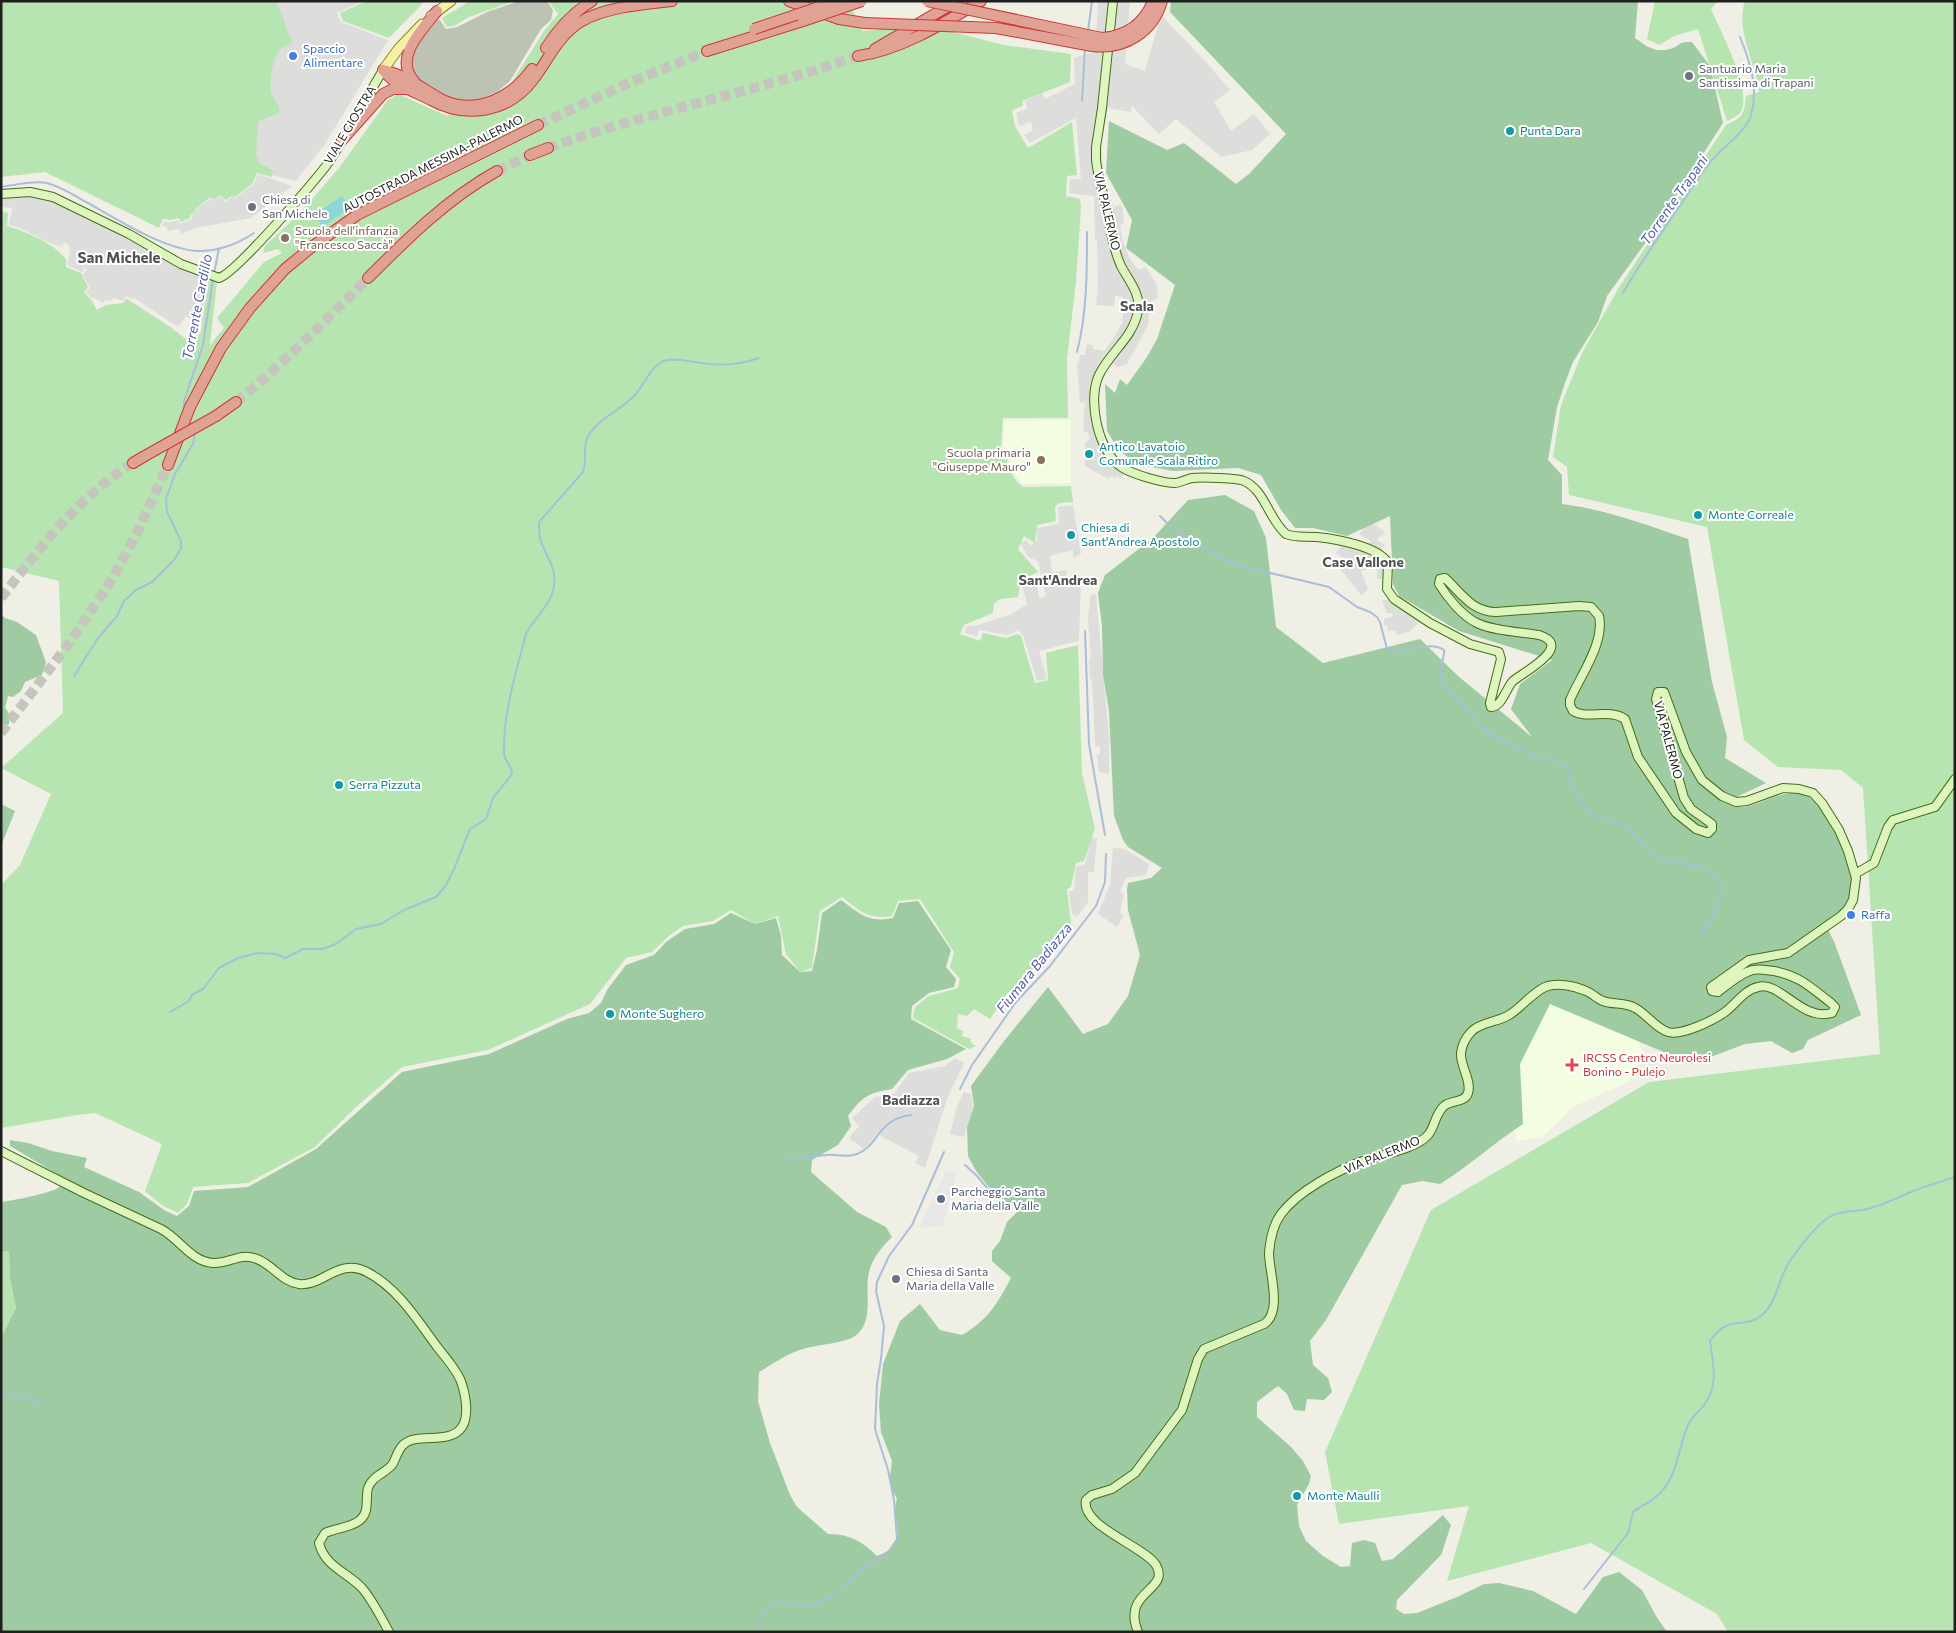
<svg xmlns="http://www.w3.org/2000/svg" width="1956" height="1633" font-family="Commissioner,sans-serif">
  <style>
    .residential { fill: #dddddc }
    .education { fill: #f3fde2 }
    .construction { fill: #bdc3b2 }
    .grass { fill: #b7e5b1 }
    .forest { fill: #9ecba2 }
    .pitch { fill: #8bd8d6 }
    .parking { fill: #e7e7e7 }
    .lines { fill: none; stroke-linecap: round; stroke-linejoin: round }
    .stream { stroke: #aabdd9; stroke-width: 2 }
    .highway-tunnel { stroke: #c5c5be; stroke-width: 10; stroke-dasharray: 10 5; stroke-linecap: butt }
    .secondary-casing { stroke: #416f0e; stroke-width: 10 }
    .primary-casing { stroke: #8a8f0c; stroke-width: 11 }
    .highway-casing { stroke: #cd3834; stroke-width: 12 }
    .secondary { stroke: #def5bf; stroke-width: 8 }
    .primary { stroke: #f5f0a6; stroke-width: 9 }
    .highway { stroke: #e0a295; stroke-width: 10 }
    .highway-bridge-casing { stroke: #cd3834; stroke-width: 12; stroke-linecap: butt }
    .highway-bridge { stroke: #e0a295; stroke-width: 10 }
    .shop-dot { fill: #3f7fe0; stroke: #fff; stroke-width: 2 }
    .worship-dot { fill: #6b7280; stroke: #fff; stroke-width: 2 }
    .culture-dot { fill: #0f9aa8; stroke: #fff; stroke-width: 2 }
    .education-dot { fill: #8d6e63; stroke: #fff; stroke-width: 2 }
    .health-dot { fill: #e0444e; stroke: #fff; stroke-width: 2 }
    .service-dot { fill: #5c6f8a; stroke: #fff; stroke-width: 2 }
    .labels { text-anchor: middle; stroke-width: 4; stroke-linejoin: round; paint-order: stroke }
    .shop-label { font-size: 12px; fill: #366cbe; stroke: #fff; text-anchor: start }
    .worship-label { font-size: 12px; fill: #5b616d; stroke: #fff; text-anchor: start }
    .street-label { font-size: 12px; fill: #1f1f1f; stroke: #fff }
    .culture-label { font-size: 12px; fill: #0d838f; stroke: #fff; text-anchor: start }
    .education-label { font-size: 12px; fill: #785e54; stroke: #fff; text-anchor: start }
    .health-label { font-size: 12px; fill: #be3a42; stroke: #fff; text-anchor: start }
    .service-label { font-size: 12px; fill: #4e5e75; stroke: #fff; text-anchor: start }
    .water-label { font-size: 14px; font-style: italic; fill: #535ea8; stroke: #fff }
    .neighbourhood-label { font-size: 14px; font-weight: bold; fill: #525252; stroke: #fff }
    .quarter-label { font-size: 15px; font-weight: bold; fill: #525252; stroke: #fff }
  </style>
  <rect width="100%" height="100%" fill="#efefe6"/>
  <path class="residential" d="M185,1H363L337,13L341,22L388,40L325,144L296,181L181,152Z
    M1098,1H1130L1125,64L1145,71L1161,15L1208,64L1230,90L1214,102L1231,131L1254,114L1270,134L1252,150L1221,157L1176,119L1159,134L1132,106L1131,112L1108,108L1101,141L1103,174L1113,206L1122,205L1124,222L1120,225L1122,239L1129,257L1138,270L1146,267L1157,285L1158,298L1150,303L1148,325L1127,364L1118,367L1106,361L1094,377L1095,428L1125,473L1120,479L1117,476L1115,479L1111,476L1108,479L1085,466V442L1090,440L1088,432H1084L1083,425L1085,403L1080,402L1077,367L1080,355H1085L1087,344L1093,345V349L1104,351L1115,336L1122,323L1124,308L1123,297L1115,296L1114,306L1096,305L1098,288L1097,239H1095L1094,196L1069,193L1070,179H1081L1076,118L1030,143L1024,135L1033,130L1031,122L1019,126L1016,113L1027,108L1025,101L1042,93L1045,99L1075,84L1074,58L1095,52Z
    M258,174L292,186L251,218L196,228L181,234L180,229L167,231V227L162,226L164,222H171L179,220L180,224L192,219L191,215L197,211L196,209L211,198L214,201L221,196L226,202L233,196L235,198L253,185Z
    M31,194L53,199L208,278L202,325L186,316L178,327L133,297L131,299L126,296L124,301L113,298L112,301L105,300L104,303L94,298H91L86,291L90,288L83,275L87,269L84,268L82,272L67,265L70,249L68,244L64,242L62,247L47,242L18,227L9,225L12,208L2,207L1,197Z
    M1073,505L1081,554L1073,558V550L1050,556L1052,572L1067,570L1065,584L1081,580L1079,641L1039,651L1047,679L1037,681L1023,635L1018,630L1008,635L979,630L977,636L965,633L966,626L978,625L1012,614L1027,604L1022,585L1037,583L1039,598L1046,597L1038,561L1028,557L1020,543L1026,540L1031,546L1037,540V528L1059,524L1058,507Z
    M1370,521L1385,532L1377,540L1385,545L1377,555L1385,566L1383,579H1377V571L1371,566L1368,569L1361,571L1368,589L1362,596L1337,565L1344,558L1336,553L1342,545L1362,549L1371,541L1359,534Z
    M1091,594L1096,595L1109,736V774L1099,772L1097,754H1100V747L1095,746L1092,679H1090L1089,659L1091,658L1088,618Z
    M1388,599L1420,621L1409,632L1397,635L1395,631H1388L1387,625L1384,626V619L1392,617V613H1387L1382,601Z
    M1091,838H1097L1094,872H1088V902L1077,917L1072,914L1069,891H1074L1076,866L1085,865Z
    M1113,848L1125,849L1149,864L1146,875L1126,878L1120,891L1124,894L1120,913L1124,915L1117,927L1098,914L1110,885Z
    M955,1058L964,1063L947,1099L925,1168L915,1163L919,1156L877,1134L864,1149L849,1138L859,1126L852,1118L875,1097L894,1094L909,1073L945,1066Z
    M964,1092L971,1094L973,1107L964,1137L950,1134L956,1109Z"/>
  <path class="education" d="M1071,420V483L1023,484L1010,468L1011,452L1003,449L1004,421Z
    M1548,996L1636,1035L1643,1053L1630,1081L1573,1107L1542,1137L1516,1142L1512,1112L1514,1016Z"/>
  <path class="construction" d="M519,1H547L553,10L551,20L541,29L510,81L498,91L476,101L466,102L448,99L422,85L407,62L426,29L439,19L446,29L457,27L487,12Z"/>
  <path class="grass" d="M1,1H275C282,11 284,20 287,31C289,34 291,37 292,42C288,45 280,48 277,54C273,61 269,85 271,92C273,101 282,104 279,113L259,121L258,125L256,155L260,164L273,170L272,177L257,173L252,184L235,197L232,196L226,200L220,195L214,200L211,197L195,209L196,211L190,215V218L181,222L179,218L170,220L163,219L159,228L45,172L1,177Z
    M366,1H425L389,38L343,21L340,13Z
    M470,1H514L469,17L456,25L447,27L442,18Z
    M548,1H848L863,31L882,29L953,32L1004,45L1071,54L1070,82L1022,101L1023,106L1012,110L1015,126L1028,148L1072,122L1077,175L1067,176L1066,196L1080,199L1081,208L1076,281L1067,359L1068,418H1003L1001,449L1008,453L1007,468L1019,484L1024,487L1071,486L1073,502L1059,503L1055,507L1056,521L1037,525L1035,543L1024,536L1018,549L1038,572L1021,580L1018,597L1000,599L994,604L993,613L964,625L960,634L980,641L983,633L1006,638L1017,634L1021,636L1035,683L1048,680L1046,653L1078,645L1082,773L1095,829L1084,861L1076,863L1071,887L1067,889L1071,924L1045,959L1006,995L990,1019L974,1009L967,1016L958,1014L957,1028L963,1031L962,1036L971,1039V1043L976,1046L969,1049L913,1018L915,1007L929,996L958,988L960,979L950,967L954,952L920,899L898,901L892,916C868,920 860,911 842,897L820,911L812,968L800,972L786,954L778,916L755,924L731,910L713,921L683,926L670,935L652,952L626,958L590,1004L488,1050L402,1067L356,1107L315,1147L248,1183L193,1187L187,1204L178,1213L163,1206L145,1191L162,1144L95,1113L77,1115L1,1128V885L20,865L51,794L1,768L63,713L59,581L1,567V211L8,213L7,226C27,232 53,243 66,259V267L81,273L88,287L84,292L92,301L97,310L106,305L123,303L127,299L169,326L187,340L197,339L201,332L209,279L217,281L210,345L224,328L217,318L264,262L282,253L278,249L263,253L265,246L300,213L339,168L388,100L398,94L447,116L510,85L544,31L558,14Z
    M1655,1H1718L1711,9C1721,32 1750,86 1742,109C1740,116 1732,118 1727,121L1698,29L1674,36L1659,45L1647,39Z
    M1745,1H1955V1632H1728L1717,1614L1591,1543L1447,1581L1469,1506L1339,1524L1325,1452L1431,1210L1649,1082L1880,1054L1863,788L1841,770L1778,767L1744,740L1707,527L1569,495L1567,467L1553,457L1561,405L1582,353L1618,289L1726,125C1743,117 1744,115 1746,96L1759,92C1756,63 1735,31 1745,1Z
    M9,1251L10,1278L16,1308L1,1338V1252Z"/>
  <path class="forest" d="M1171,1H1638L1635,38C1646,46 1655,53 1669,49C1680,47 1677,41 1692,42L1710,66L1723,123L1646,242L1607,296L1598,322L1573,362L1565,383L1557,407L1548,460L1562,475V504C1605,509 1647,525 1688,539L1712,682L1727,737L1725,758L1766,783L1726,802L1739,807H1745C1766,803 1785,787 1807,796C1825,803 1852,858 1853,877C1854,885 1852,896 1848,903C1844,912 1832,917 1825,923L1835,944L1861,1015L1808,1040L1803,1049L1792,1053L1771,1041L1745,1044L1692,1064L1550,1004L1520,1064L1523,1124C1494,1143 1469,1166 1440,1184L1422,1181L1402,1185L1326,1320L1310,1341L1313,1365L1328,1378L1332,1392L1324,1400L1307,1399L1305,1411L1294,1410L1287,1394L1278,1386L1257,1402V1417L1291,1447L1303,1461L1311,1476L1309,1484L1297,1505L1299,1526L1306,1541L1323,1556L1341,1567L1350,1566L1352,1543L1364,1540L1375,1543L1382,1561L1393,1559L1443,1515L1451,1525L1441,1555L1397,1600L1396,1609L1404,1614L1417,1613L1457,1597L1484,1584L1499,1583L1533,1591L1576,1614L1603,1577L1619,1572L1642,1590L1656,1616L1667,1632H1V1338L16,1308L10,1278L9,1251L1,1252V1202C12,1201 50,1193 58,1188C61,1186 62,1182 64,1178L10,1146V1140L28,1143L52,1151L87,1158L84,1167L139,1192L164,1210L177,1216L189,1206L194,1191L248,1187L316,1149L402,1072L489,1054L567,1019L589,1013L601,1003L607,990L626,965L654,955L666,942L685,929L714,924L731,913L755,924L776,918L781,936L782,955L800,972L812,971L817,950L822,913L841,900C860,914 868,923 893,918L899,903L918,901L951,950L946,967L956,979L954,987L929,993L912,1006L911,1019L966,1049L947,1059L908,1070L892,1089C868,1093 863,1096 848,1116L851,1126L838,1145L812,1160L811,1172L857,1212L886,1227L892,1237C882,1247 873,1257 869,1272C864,1292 875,1322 855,1336C845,1343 815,1345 803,1349C788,1353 773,1364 759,1372L758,1401L770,1443L790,1495L797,1507L828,1534C847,1533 864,1542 877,1556C913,1543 889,1518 897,1499L892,1490L890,1477L892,1461L881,1432L879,1404L883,1364L900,1321L920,1304L940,1330L962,1335C988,1320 997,1304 1011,1278L992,1261V1251L1000,1241L1007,1222L1019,1210L1005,1202L988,1186L976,1171L968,1156L967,1127L974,1106L971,1086L1004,1041L1048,987L1083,1034L1108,1024L1128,996L1140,955L1128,910L1127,889L1128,883L1151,878L1162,868L1128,847L1123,840L1114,816L1109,711L1103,675L1102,626L1098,593L1105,575L1153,538L1188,500L1225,495L1254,511L1266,538L1276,627L1323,663L1420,639L1458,676L1532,737L1511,709L1520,684L1552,660L1459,631L1399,596L1393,584L1390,516L1347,536L1313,528H1295L1281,510L1261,475L1238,468L1173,471L1136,464L1118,449L1107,431L1105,384L1115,393L1120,379L1127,385L1147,357L1157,339L1175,285L1126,248L1132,220L1106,173L1109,121L1167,150L1184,143L1236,184L1249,174L1286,134L1170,12Z
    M1,614L5,618L17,622L36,635L46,662L42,675L25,682L21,691L13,697L8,696L5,708L9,713V724L1,727Z
    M1,804L15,811L1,846Z"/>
  <path class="pitch" d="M342,196L351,207L322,227L315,214Z"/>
  <path class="parking" d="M946,1171L957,1172L942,1226L919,1228Z"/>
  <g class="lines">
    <path class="stream" d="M1088,31L1092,1
      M1082,101L1085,48
      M1,187C15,185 33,180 47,183C62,187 75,196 88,203C118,220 162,248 196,251C216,252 238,244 254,233
      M214,274L219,248
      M1623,293C1640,263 1660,235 1679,207C1690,191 1700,174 1712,160C1724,146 1746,132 1751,115C1759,88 1750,62 1740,37
      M1077,352C1087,314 1087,271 1087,232
      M184,408V401L203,345L213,279
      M1160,516L1175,531L1214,554L1237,565L1329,587L1357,607L1370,612L1377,617L1380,622L1387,649C1405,654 1430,640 1444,650C1445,659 1439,666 1440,674C1442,689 1460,697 1466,711L1471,713L1480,727L1486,728L1488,734C1506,741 1522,752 1540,758C1549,760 1558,759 1565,766C1569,770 1570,783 1574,790C1577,795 1581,801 1585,806C1595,820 1610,819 1624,826C1637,833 1642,848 1654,855C1673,868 1707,859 1719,880C1728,894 1708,924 1702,936
      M1085,631L1089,744L1105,835
      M74,676L98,638L117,616L124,601L136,590L152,582L174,560L181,548V541L167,512L166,499L175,474L193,444L195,433
      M170,1012L189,1001L192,995L203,989L219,968L238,958L257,953L276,954L285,958L303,949H323L336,944L356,929L381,924L404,910L436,897L446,885L454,869L470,829L486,819L493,798L512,774C512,765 504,761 504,753C503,712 516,673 526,634C533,619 549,607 553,591C559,567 545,557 540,538C539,533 539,527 539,522L583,472C587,461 583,449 587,438C597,418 621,411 635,395C645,384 652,362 668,360C678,359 686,361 695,362C721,366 734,366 759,358
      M960,1089L972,1065L1016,1002L1050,966L1096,906L1105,882L1106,854
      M784,1159C798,1159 812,1156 826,1155C836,1154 847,1158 857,1154C879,1146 877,1119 911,1115
      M965,1165L977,1176L994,1196L1010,1204
      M1,1395L16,1396L40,1403
      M1584,1589L1628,1533L1633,1512C1641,1506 1651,1502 1658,1495C1679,1476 1677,1449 1688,1425C1692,1416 1699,1412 1705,1404C1719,1383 1713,1364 1710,1341C1730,1312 1743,1331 1762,1315C1778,1301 1778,1278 1790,1261C1799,1248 1817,1224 1831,1216C1841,1210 1857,1212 1868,1209C1883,1205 1897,1198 1911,1192C1925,1186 1940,1182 1955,1177
      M760,1632V1615L768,1607L780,1602L794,1604H817L831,1597L864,1567L886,1556L897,1539L894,1500L888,1470L875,1429L877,1384L881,1359L884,1326L876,1291L877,1282L889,1256L912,1225L944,1152"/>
    <path class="highway-tunnel" d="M538,125L624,85L707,51
      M548,148C650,111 756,92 858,56
      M497,171L530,155
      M236,402C283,364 325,321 368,278
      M1,598C40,548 79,496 133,463
      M1,733L70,642L109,584L136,535L168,465"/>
    <g class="secondary-casing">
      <path id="secondary" d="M1113,1L1102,108L1096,147V160C1098,178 1104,194 1107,212C1111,231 1113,249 1121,266C1129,281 1141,294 1138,311C1133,338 1110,352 1099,375C1087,400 1098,453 1123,468C1133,474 1162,483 1174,483C1180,483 1186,479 1192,478C1200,477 1238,478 1244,481C1265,490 1269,520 1286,534C1295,538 1306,536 1317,537C1335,539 1378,546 1388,563L1387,589L1394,599L1430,623L1470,644L1499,652L1501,659L1490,703L1491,707C1502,707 1506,688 1513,681C1522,673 1575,646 1539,635C1521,632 1493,631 1477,623C1462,616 1447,597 1439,584L1440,579L1445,578C1461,593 1472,612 1496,612L1579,606L1591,607L1599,616C1605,643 1580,676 1570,700V705L1573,711C1588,720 1608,708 1625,719L1638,757L1676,813L1696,829L1708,833L1712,829V824L1691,809L1684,798L1656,699L1658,692H1664L1686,752L1702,780L1722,796L1736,802L1747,801L1783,788L1799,789L1813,793L1822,803L1839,830L1848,851L1856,878L1853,900L1848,909L1841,916L1788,953L1749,960L1711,987L1712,991L1718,992C1727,985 1736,977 1747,972C1756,968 1764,970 1774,971C1800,976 1810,987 1831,1003L1835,1007L1832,1013C1802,1022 1779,980 1758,987C1744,990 1736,1004 1725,1012C1714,1020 1682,1036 1668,1032C1655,1028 1647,1014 1635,1008C1625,1002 1613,1005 1603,1001C1597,999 1592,993 1586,991C1575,986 1556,982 1545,987C1532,993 1522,1007 1509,1015C1498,1022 1481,1022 1472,1031C1466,1037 1462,1045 1461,1053C1460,1066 1472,1081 1468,1093C1465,1103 1451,1100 1444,1106C1435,1114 1435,1127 1428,1135C1416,1149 1381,1155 1363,1161C1336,1171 1298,1191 1281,1214C1273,1225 1270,1240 1269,1253C1269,1272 1283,1312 1264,1324L1204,1349L1198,1359L1182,1410L1135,1473L1112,1489L1092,1495L1086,1500C1080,1526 1144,1546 1156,1565C1171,1591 1121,1590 1138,1632
        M351,125L383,70
        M1,194L30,192L53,197L129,234L181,264L219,278C236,273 311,185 326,166C333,157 338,147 344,137
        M1855,874L1874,863L1888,827L1893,820L1935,807L1955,779
        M1,1151L84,1193L161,1229C180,1239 190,1261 213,1263C230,1264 239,1252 257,1259C273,1265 282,1282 299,1284C322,1287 339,1257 367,1272C398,1288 418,1321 438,1348C446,1358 455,1368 460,1379C465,1391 470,1415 462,1427C449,1446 418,1431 403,1445C397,1451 396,1459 392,1465C384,1474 372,1476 368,1488C365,1499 370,1512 360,1520C351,1528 335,1528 325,1533L319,1543C325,1567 347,1572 362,1588C373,1601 381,1617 389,1632"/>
    </g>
    <g class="primary-casing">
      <path id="primary" d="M431,16L451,1
        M383,70L399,48L422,24"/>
    </g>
    <g class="highway-casing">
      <path id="highway" d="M789,1L839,19L865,23
        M546,48C558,29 572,13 592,1
        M875,49L957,1
        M707,51L803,21
        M858,56C901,50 944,23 981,1
        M383,70C395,86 414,91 431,100C465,119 508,113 533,80C549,59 557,37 580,22C605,7 644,4 672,1
        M383,70C391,72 398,74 405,78C419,84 431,95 445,101C479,115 513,96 532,69
        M414,81C393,58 422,30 437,11
        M342,140L383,94L393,89H406
        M530,155L548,148
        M368,278C408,238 447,199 497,171
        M216,416L236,402
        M133,463L143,457
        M168,465L190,407L221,348L250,308L285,269L313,246L357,215L538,125"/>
    </g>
    <use href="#secondary" class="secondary"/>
    <use href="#primary" class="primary"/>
    <use href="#highway" class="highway"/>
    <g class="highway-bridge-casing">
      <path id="highway-bridge" d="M927,1L1102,38C1126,36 1144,24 1153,1
        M803,21L862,1
        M865,23L996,28L1092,46C1125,50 1153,32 1162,1
        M754,29L837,1
        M143,457L216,416"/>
    </g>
    <use href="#highway-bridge" class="highway-bridge"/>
  </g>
  <g class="shop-dot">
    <circle cx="293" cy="56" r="5"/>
    <circle cx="1851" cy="915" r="5"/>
  </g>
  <g class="worship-dot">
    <circle cx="1689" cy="76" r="5"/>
    <circle cx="252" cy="207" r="5"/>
    <circle cx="896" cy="1279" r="5"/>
  </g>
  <g class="culture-dot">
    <circle cx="1510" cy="131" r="5"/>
    <circle cx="1089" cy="454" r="5"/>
    <circle cx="1698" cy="515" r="5"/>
    <circle cx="1071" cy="535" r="5"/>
    <circle cx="339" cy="785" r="5"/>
    <circle cx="610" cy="1014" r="5"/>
    <circle cx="1297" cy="1496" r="5"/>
  </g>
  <g class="education-dot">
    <circle cx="285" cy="238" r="5"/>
    <circle cx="1041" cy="460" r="5"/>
  </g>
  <path class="health-dot" d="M1569.5 1057.5h5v5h5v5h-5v5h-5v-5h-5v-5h5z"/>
  <circle class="service-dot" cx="941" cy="1199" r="5"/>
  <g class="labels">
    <g class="shop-label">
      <text x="303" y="53">Spaccio<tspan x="303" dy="14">Alimentare</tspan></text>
      <text x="1861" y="919">Raffa</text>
    </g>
    <g class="worship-label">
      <text x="1699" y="73">Santuario Maria<tspan x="1699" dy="14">Santissima di Trapani</tspan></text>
      <text x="262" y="204">Chiesa di<tspan x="262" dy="14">San Michele</tspan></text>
      <text x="906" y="1276">Chiesa di Santa<tspan x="906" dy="14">Maria della Valle</tspan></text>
    </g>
    <g class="street-label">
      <text transform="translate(350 125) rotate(-59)" y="4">VIALE GIOSTRA</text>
      <text transform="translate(433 164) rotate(-27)" y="4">AUTOSTRADA MESSINA-PALERMO</text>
      <text transform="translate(1107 211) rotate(77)" y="4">VIA PALERMO</text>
      <text transform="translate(1668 740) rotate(75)" y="4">VIA PALERMO</text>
      <text transform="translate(1382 1155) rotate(-22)" y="4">VIA PALERMO</text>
    </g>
    <g class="culture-label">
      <text x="1520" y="135">Punta Dara</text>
      <text x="1099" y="451">Antico Lavatoio<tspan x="1099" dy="14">Comunale Scala Ritiro</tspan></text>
      <text x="1708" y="519">Monte Correale</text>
      <text x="1081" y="532">Chiesa di<tspan x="1081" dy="14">Sant'Andrea Apostolo</tspan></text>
      <text x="349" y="789">Serra Pizzuta</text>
      <text x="620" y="1018">Monte Sughero</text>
      <text x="1307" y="1500">Monte Maulli</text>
    </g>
    <g class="education-label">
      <text x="295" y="235">Scuola dell'infanzia<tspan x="295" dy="14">"Francesco Saccà"</tspan></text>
      <text x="1031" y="457" text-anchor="end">Scuola primaria<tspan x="1031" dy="14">"Giuseppe Mauro"</tspan></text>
    </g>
    <g class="health-label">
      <text x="1583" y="1062">IRCSS Centro Neurolesi<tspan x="1583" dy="14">Bonino - Pulejo</tspan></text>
    </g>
    <g class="service-label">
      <text x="951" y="1196">Parcheggio Santa<tspan x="951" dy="14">Maria della Valle</tspan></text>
    </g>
    <g class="water-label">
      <text transform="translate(1674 200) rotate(-55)" y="5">Torrente Trapani</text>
      <text transform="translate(197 307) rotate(-79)" y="5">Torrente Cardillo</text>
      <text transform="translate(1034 968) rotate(-51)" y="5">Fiumara Badiazza</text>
    </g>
    <g class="neighbourhood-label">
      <text x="1137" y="311">Scala</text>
      <text x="1363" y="567">Case Vallone</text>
      <text x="1058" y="585">Sant'Andrea</text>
      <text x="911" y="1105">Badiazza</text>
    </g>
    <g class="quarter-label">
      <text x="119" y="263">San Michele</text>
    </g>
  </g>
  <rect width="1956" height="1633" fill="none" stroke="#1f1f1f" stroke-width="5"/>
</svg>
